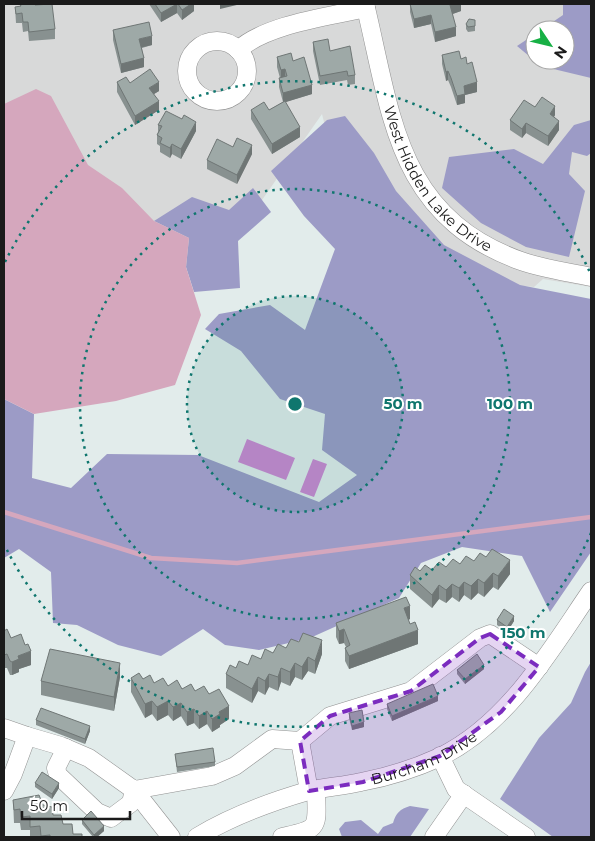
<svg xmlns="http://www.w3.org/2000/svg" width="595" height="841" font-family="Montserrat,sans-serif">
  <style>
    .residential { fill: #d8d9d9; fill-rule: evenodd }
    .forest { fill: #9c9bc6 }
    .pitch { fill: #cc88d2 }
    .water { fill: #d5a7bd }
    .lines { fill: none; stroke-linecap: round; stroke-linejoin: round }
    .stream { stroke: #d5a7bd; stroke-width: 4.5 }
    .minor-casing { stroke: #929292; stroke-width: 19 }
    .minor { stroke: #fff; stroke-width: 18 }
    .wall { fill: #889190 }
    .shaded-wall { fill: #6f7675 }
    .building { fill: #9ea9a7; stroke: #6f7675 }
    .marked { fill: #7b2cbf; fill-opacity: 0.2; stroke: #7b2cbf; stroke-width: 4; stroke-dasharray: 10 6; stroke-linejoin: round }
    .ring { fill: none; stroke: #0f766e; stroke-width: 2.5; stroke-dasharray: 2.5 5 }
    .labels { text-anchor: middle; stroke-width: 4; stroke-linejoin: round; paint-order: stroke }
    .street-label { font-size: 15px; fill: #1b1b1b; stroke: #fff }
    .centre { fill: #0f766e; stroke: #fff; stroke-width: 2.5 }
    .ring-label { font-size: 15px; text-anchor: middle; font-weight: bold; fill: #0f766e; stroke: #fff; stroke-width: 4; stroke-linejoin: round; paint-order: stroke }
  </style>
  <rect width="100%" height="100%" fill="#e2eceb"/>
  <path class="residential" d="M4,4H591V287L543,279L534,287L513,285L471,276L327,134L322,114L207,279L4,139ZM535,30H565V60H535Z"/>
  <path class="forest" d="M563,4H591V78L541,66L517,46L535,34V60H565V30H541L563,15Z
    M345,116L374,153L396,191L444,245L520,285L591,299V552L550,612L522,556L462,547L421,563L399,598L310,638L259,650L225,645L203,629L161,656L118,645L77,625L53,623L51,572L19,549L4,558V399L34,414L32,478L71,488L107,454L198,455L319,502L357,475L322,450L325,414L280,399L241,351L205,329L219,314L270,305L305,330L335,249L304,216L271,171L327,120Z
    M591,120V153L587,156L572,152L569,174L585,191L569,257L526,247L481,223L442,188L449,157L514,149L543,164L574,125Z
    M253,188L271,212L238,241L240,288L194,292L186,267L189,238L154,221L192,197L229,210Z
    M591,662V837H553L500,799L539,738L571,703L585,672Z
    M410,806L429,809L410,837H342L339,829L345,822L361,820L378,834L383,827L393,823C396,813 400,809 410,806Z"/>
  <path class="pitch" d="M247,439L295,458L286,480L238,462Z
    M313,459L327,464L314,497L300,492Z"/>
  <path class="water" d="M36,89L51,96L88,165L122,188L154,221L189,238L186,267L201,315L175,385L116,401L34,414L4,399V104Z"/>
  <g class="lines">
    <path class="stream" d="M4,512L151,558L237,563L591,517"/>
    <g class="minor-casing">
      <g id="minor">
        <path id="s1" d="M365,4C392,115 396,216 521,261C544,269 568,272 591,277"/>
        <circle cx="217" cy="71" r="30"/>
        <path d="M238,50C267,24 328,17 366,8"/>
        <path d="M4,728L27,736"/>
        <path d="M300,741L309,791"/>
        <path d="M66,748L56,768L58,775L97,812L111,818L131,803L134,790"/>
        <path d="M440,756L456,789L526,837"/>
        <path d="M134,790L171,837"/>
        <path d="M4,791L13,774L27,736L61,746L89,758L134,790L212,776L235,766L272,739L300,741L330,716L411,691L480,638L490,634L539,667"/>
        <path id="s2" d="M197,837C230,817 270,802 308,791C325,787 344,786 361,782C387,777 416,768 440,757C509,723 549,652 591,591"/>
        <path d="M282,837C321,829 317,828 316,790"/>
        <path d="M434,837L464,794"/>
      </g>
    </g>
    <use href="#minor" class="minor"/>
  </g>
  <path class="wall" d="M20,4L35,5L55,29V39L29,41L28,31L23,32L22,23H16L15,7H20Z
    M149,4H194V11L182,20L177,13L161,22Z
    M410,4H461V11L452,14L456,36L435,42L431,24L414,28L410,12Z
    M475,20V31L468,32L466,29V24Z
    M113,30L152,45L142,48L144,67L121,73L113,40Z
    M313,42L330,51L355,75V84L348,85L347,80L320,85L313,51Z
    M442,55L461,59L477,92L465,95V103L457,105L451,87L448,80L446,81L442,64Z
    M277,57L293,61L312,94L285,102L300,137L272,154L251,119V110H269L283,102L279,87V78H280L277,67Z
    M117,82L130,83L159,91L154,94L159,110L135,125L117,92Z
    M535,107L555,115L554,117L559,130L548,146L526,133L522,138L510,130V120Z
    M158,125L196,131L181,159L172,154L170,158L160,152V146L157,144V135L158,132Z
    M252,154L237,184L207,169V160Z
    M591,186V202L590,201V192Z
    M474,561L510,574L498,590L493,587L484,597L478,593L471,600L464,595L459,602L452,597L446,603L439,599L432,608L410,589V575L420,571L432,570Z
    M410,619L408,620L418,644L349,669L345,661V648L346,647L344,643L339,644L336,637V623Z
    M497,620L514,621L507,632L497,625Z
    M4,631L11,638L31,665L19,669V672L12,675H10L7,668H4Z
    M286,648L322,654L315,674L308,671L302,680L295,677L290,686L281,682L278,691L269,687L265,695L258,691L252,703L226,688V674L236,668L248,665Z
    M484,669L465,684L457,674V670Z
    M120,677L114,711L41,695V681Z
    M131,678L143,679L154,683L209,694L229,719L220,725V727L212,732L207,724L199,729L194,723L187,726L181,716L173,721L168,715L157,721L152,714L145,718L131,692Z
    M438,701L392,721L387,709V704Z
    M349,713L364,727L352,730L349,718Z
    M36,720L90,731L85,744L36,725Z
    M175,754L215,762V766L177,772Z
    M35,783L59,788L52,799L35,787Z
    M13,800L43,805L73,834L82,837H30V830H21L20,823H14Z
    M82,820L104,831L97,837H93L82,824Z"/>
  <path class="shaded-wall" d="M177,4V13L161,22V13Z
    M191,4H194V11L182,20V10Z
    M220,4H241L220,9Z
    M455,4H461V11L450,15V5Z
    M431,15V24L414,28V19Z
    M456,27V36L435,42V32Z
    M152,36V45L139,48V39Z
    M144,58V67L121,73V64Z
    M285,69V78L281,79V70Z
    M448,71V80L446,81V72Z
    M159,82V91L149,97V88Z
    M477,82V92L465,95V103L457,105V96L464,86Z
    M312,85V94L283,103V93Z
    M159,101V110L135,125V116Z
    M555,106V115L550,124V114Z
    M559,121V130L548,146V136Z
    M196,122V131L181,159V149Z
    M526,123V133L522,138V129Z
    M300,127V137L272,154V144Z
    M172,144V154L170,158V148Z
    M252,145V154L237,184V175Z
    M510,560V574L498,590V576Z
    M493,573V587L484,597V583Z
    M478,579V593L471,600V586Z
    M464,582V595L459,602V588Z
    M452,584V597L446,603V590Z
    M439,585V599L432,608V595Z
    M410,606V619L404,622V608Z
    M514,616V621L507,632V627Z
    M344,629V643L339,644V631Z
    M418,630V644L349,669V656Z
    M322,640V654L315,674V661Z
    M31,651V665L19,669V672L12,675V662L18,656Z
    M308,657V671L302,680V667Z
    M120,663V677L114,711V697Z
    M295,663V677L290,686V672Z
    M484,665V669L465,684V679Z
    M281,668V682L278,691V677Z
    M269,674V687L265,695V681Z
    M258,677V691L252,703V689Z
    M438,696V701L392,721V716Z
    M152,701V714L145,718V704Z
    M168,701V715L157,721V707Z
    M181,703V716L173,721V707Z
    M229,706V719L220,725V727L212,732V719L219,712Z
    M194,709V723L187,726V712Z
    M207,711V724L199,729V716Z
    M364,722V727L352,730V726Z
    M90,726V731L85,744V739Z
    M59,783V788L52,799V794Z
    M104,826V831L97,837H94V835Z"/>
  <path class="building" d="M20,4H35V5L52,4L55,29L29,32L28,22H23L22,13L16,14L15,7L21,6Z
    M155,4H177L161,13Z
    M178,4H191L182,10Z
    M410,4H455L450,5L456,27L435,32L431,15L414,19Z
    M469,19L475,20V26L468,27L466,24Z
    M149,22L152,36L139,39L144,58L121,64L113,30Z
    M328,39L330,51L350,46L355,75L348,76L347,71L320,76L313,42Z
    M459,51L461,59L466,57L467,64L472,62L477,82L464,86L465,94L457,96L451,78L448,71L446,72L442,55Z
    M291,53L293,61L304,57L312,85L283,93L279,78L287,76L285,69L281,70L277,57Z
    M150,69L159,82L149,88L159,101L135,116L117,82L126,77L130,83Z
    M542,97L555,106L550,114L559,121L548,136L526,123L522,129L510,120L524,100L535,107Z
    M285,101L300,127L272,144L251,110L264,102L269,110Z
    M166,111L182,119L184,115L196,122L181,149L172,144L170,148L160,143L162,138L157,135L162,126L158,125Z
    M237,138L252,145L237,175L207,160L217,139L233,147Z
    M492,549L510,560L498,576L493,573L484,583L478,579L471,586L464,582L459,588L452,584L446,590L439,585L432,595L410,575L415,567L420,571L425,565L432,570L439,562L446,567L453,559L460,564L466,556L474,561L480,553L486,557Z
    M406,597L410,606L404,608L410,624L415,622L418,630L349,656L345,648L350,645L344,629L339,631L336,623Z
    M504,609L514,616L507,627L497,620Z
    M7,629L11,638L21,634L25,645L28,644L31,651L18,656L19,659L12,662L10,661L7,654L4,655V631Z
    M303,633L322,640L315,661L308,657L302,667L295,663L290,672L281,668L278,677L269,674L265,681L258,677L252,689L226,674L230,665L236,668L239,661L248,665L252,655L261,659L265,649L273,653L278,644L286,648L291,639L299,642Z
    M50,649L120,663L114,697L41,681Z
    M477,654L484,665L465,679L457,670Z
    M139,673L143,679L150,675L154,683L163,678L168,686L177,680L182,689L191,684L195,691L204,686L209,694L219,689L229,706L219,712L220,714L212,719L207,711L199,716L194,709L187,712L181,703L173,707L168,701L157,707L152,701L145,704L131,678Z
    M433,684L438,696L392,716L387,704Z
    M41,708L90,726L85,739L36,720Z
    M362,710L364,722L352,726L349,713Z
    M213,748L215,762L177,767L175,754Z
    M42,772L59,783L52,794L35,783Z
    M39,795L43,805L52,807L53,815H61L63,824H72L73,834H82V837H50V835L41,836L40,826L30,827V816L21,817L20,809L14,810L13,800Z
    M91,811L104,826L94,835L82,820Z"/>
  <path class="marked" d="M490,634L539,667L501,712L440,756L363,782L309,791L300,741L330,716L411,691L480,638Z"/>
  <circle cx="295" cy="404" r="108" fill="#0f766e" fill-opacity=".12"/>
  <g class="ring">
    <circle cx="295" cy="404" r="108"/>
    <circle cx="295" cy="404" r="215"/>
    <path d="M591 533A323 323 0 0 1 5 546M5 262A323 323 0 0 1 591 275"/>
  </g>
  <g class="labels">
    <g class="street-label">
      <text dy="5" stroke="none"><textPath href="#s1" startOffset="195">West Hidden Lake Drive</textPath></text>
      <text dy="5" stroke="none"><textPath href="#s2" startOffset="242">Burcham Drive</textPath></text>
    </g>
  </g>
  <circle cx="295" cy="404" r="8" class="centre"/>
  <g class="ring-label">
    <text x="403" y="409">50 m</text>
    <text x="510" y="409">100 m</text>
    <text x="523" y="638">150 m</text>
  </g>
  <rect width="595" height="841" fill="none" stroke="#1b1b1b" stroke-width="10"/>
  <g transform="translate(550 45) rotate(125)"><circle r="24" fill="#ffffff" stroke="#a4a4a4"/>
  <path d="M0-4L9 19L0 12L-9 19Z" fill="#17b045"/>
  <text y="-8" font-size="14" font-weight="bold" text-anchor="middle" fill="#1b1b1b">N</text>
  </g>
  <path d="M22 811v8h108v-8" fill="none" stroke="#1b1b1b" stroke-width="2.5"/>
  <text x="30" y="811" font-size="15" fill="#1b1b1b" stroke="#ffffff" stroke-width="4" paint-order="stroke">50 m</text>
</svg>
